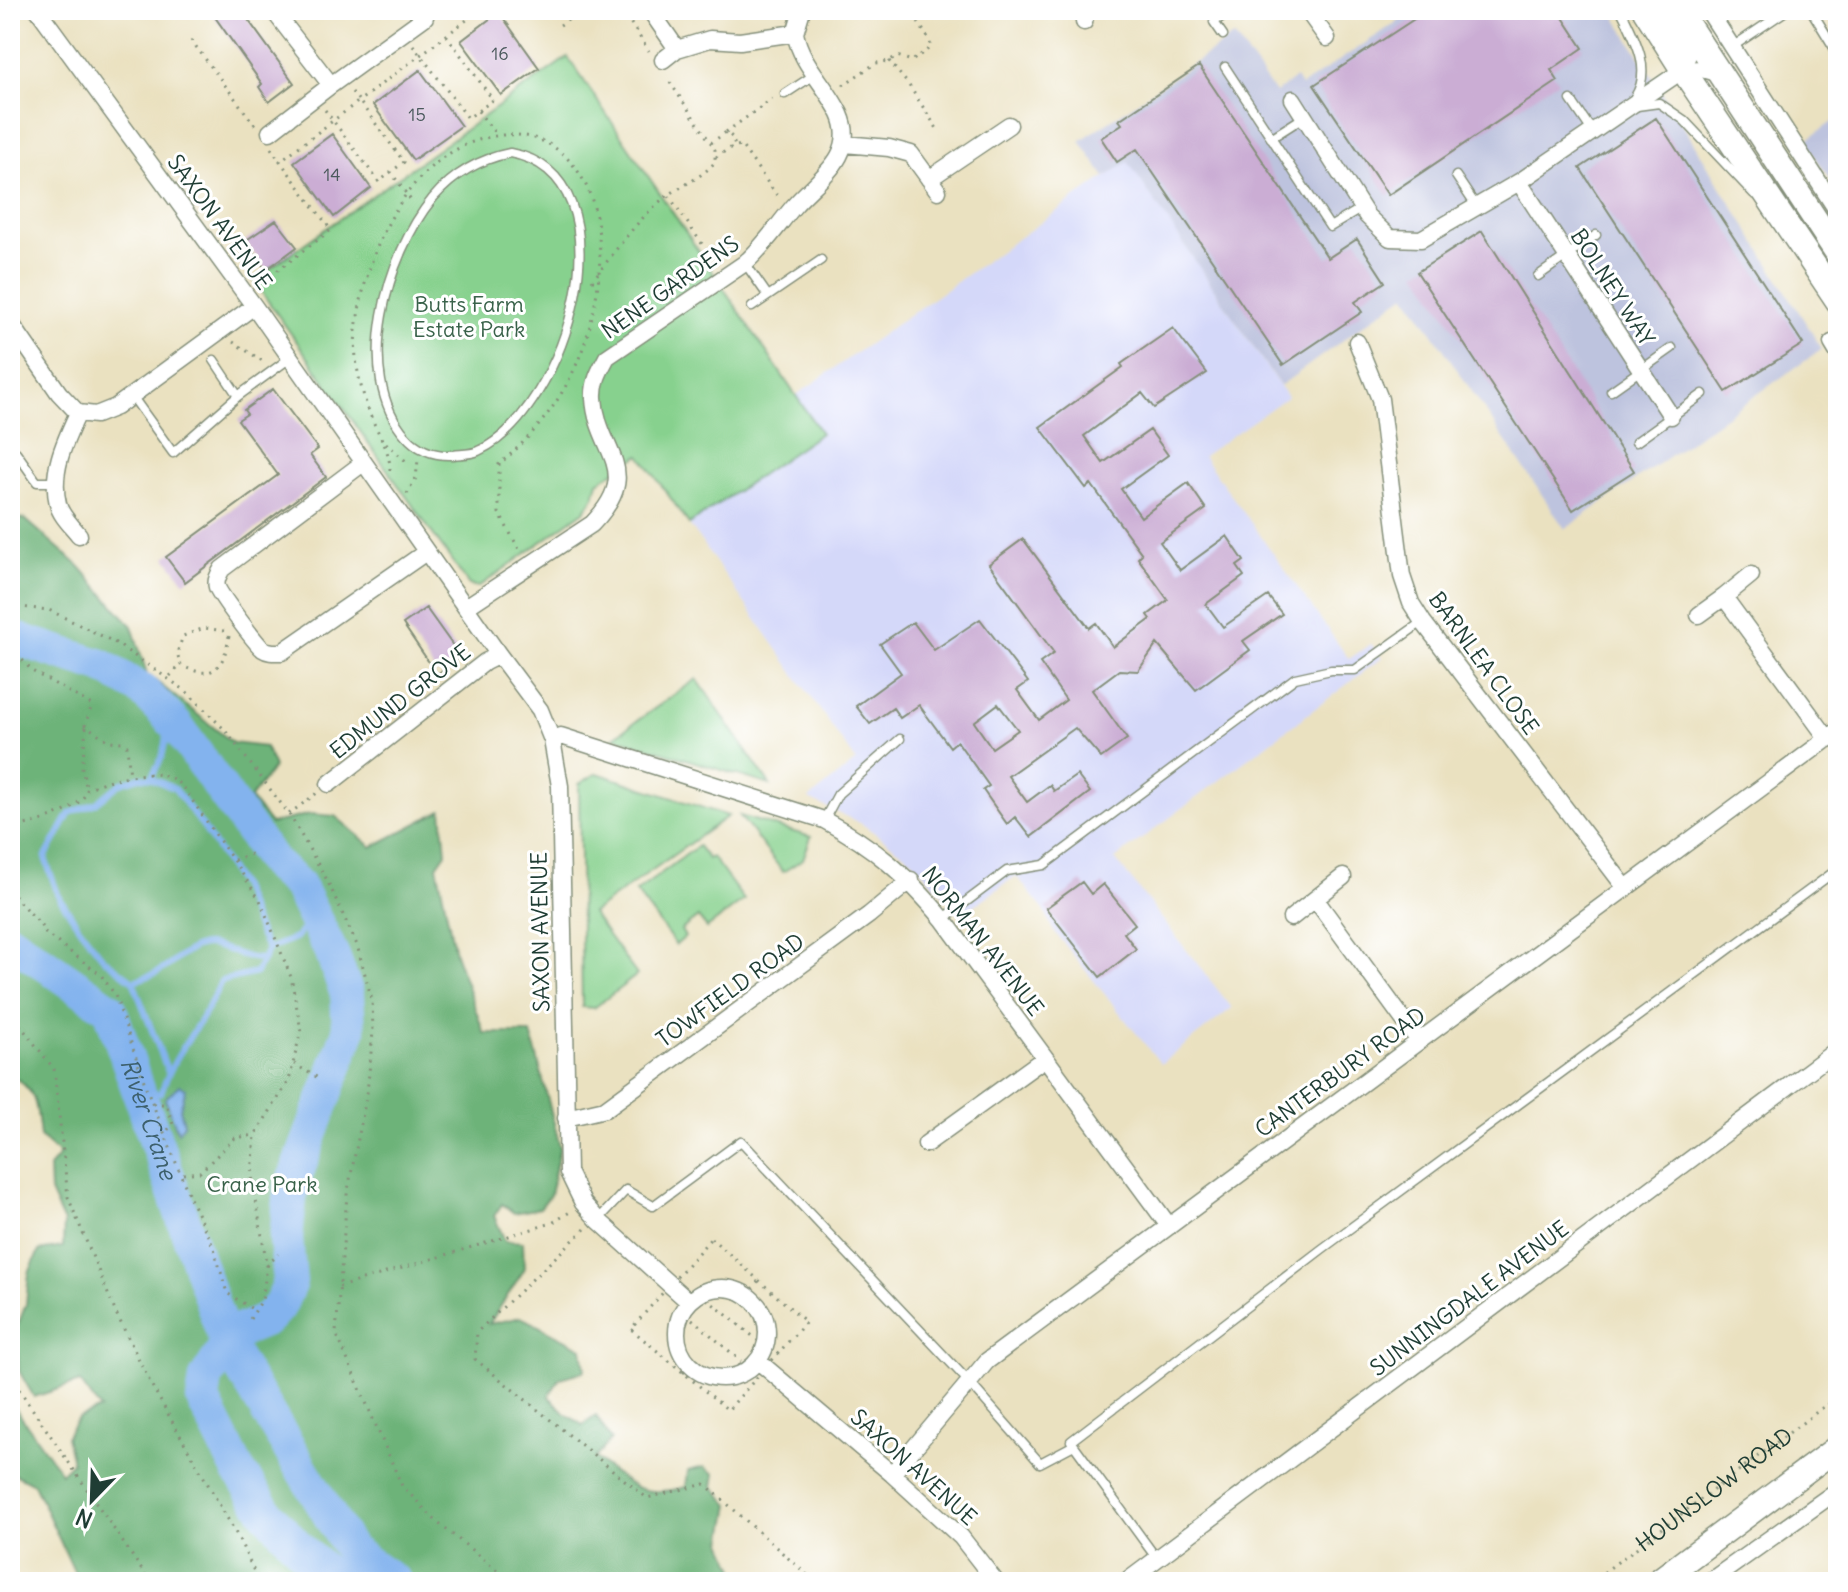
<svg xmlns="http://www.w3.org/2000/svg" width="1848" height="1592" font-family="Delius,sans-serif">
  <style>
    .built { fill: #d4d8f9 }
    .industrial { fill: #bdc3de }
    .green { fill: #87d18e; stroke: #538761; stroke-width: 2 }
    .forest { fill: #6db379; stroke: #467856; stroke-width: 2 }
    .water { fill: #83b3ee; stroke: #517891; stroke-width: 2 }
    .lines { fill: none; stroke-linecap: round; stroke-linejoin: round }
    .stream { stroke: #83b3ee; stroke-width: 6 }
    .river { stroke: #83b3ee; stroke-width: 34 }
    .building { fill: #cbadd4; fill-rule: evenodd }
    .lane-casing { stroke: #848f7a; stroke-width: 11 }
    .street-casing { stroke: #848f7a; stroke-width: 19 }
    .primary-casing { stroke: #848f7a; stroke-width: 27 }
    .path { stroke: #848f7a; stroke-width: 3; stroke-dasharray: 2 6; stroke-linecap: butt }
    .lane { stroke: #fff; stroke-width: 8 }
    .street { stroke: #fff; stroke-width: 16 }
    .primary { stroke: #fff; stroke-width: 24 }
    .labels { text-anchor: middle; stroke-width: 6; stroke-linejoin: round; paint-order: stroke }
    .number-label { font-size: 18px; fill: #4a595c }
    .street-label { font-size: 22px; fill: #1f3d34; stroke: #fff }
    .park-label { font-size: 22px; fill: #39624a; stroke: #fff }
    .water-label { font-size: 24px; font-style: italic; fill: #3d606c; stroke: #fff }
  </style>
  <rect width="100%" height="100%" fill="#fff"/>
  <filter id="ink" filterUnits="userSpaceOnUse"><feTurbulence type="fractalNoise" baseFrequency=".0125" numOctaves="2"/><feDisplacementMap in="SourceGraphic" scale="16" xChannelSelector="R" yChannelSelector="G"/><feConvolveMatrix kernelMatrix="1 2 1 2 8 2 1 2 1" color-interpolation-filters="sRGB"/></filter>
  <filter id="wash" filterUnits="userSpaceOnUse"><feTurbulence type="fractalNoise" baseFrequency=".006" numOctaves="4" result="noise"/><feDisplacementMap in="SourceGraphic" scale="32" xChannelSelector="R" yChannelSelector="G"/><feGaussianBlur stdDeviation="1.8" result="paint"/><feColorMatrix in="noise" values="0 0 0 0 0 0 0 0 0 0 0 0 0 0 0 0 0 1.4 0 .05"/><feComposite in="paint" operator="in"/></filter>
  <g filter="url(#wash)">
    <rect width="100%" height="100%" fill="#eae1c0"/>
    <path class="built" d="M1128,161L1287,397L1203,456L1349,659L1371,644L1382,658L1115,859L1232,1008L1161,1064L1053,930L1044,910L1016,876L961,915L910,858L862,824L809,799L856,761L689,524L821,433L795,396Z"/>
    <path class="industrial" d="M1415,10H1611L1822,349L1565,529L1406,294L1280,386L1128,162L1105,177L1080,141L1234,36L1275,93L1296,78L1301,86Z
      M1838,118V192L1805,141Z"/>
    <path class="green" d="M568,57L821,433L689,524L640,455L598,482L594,497L584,511L479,587L469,585L253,280Z
      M697,679L770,785L614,737Z
      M597,773L728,816L592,913L637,975L594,1008L582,1007L579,784Z
      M740,816L811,837L803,859L783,872Z
      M698,846L708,859L712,857L744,900L707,928L698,917L681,930L685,937L676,945L636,892Z"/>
    <path class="forest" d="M10,516L26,520L79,566L132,626L147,674L233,743L265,747L274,767L250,798L270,824L310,814L335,816L372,847L442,810L446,853L437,866L455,953L484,1033H531L560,1147L550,1195L540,1208L514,1213L502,1204L494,1216L505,1241L523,1242L524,1270L489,1324L521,1317L582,1348L585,1371L560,1378L549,1396L566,1414L583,1425L596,1416L611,1440L595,1458C629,1485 641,1499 686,1487L688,1471L704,1467L715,1474L713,1486L730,1505L723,1542L741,1582H79L34,1484L10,1472V1401L61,1473L72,1462L66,1437L78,1418L100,1409L80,1382L34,1397L19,1371L16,1330L26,1304L29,1273L39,1251L63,1247L64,1223L50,1192L49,1167L60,1155L40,1137C37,1111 38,1087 10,1076Z"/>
    <path class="water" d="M179,1085L186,1089L180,1109L184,1124L178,1132L165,1099Z"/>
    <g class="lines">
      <path class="stream" d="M151,778L175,789L203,827L241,887L260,935L268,949
        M133,981C144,978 154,975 163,969C177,961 191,944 208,945C227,947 244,960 264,959
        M168,1072L133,981L104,959L81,930L59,897L45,858L70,813L96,803L121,783L140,777L151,778L162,757L170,720
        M151,1094L161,1093C174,1052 205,1021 221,981L256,973L268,949L297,937L313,915"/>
      <g class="river">
        <path d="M10,637L102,666L142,690L176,725L274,864L298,885L333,956L347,994L349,1031L291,1189L286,1238L290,1282L280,1305L266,1320L242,1330L227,1345L206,1378L203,1400L238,1470L269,1515L303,1552L338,1582"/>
        <path id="s1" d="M10,940L110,1009L227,1345L351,1551L395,1582"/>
      </g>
    </g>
    <g id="blocks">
      <path class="building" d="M210,10H241L294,83L269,102L259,87L262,84Z
        M1428,10H1558L1583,48L1551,70L1558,81L1388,195L1314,85Z
        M499,12L539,68L501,95L461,41Z
        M1199,66L1328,258L1357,239L1385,282L1355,302L1362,312L1283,365L1137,149L1117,162L1101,138L1122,124L1119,120Z
        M420,70L461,126L413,160L373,105Z
        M1656,118L1803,344L1726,392L1580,168Z
        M332,134L371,188L334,217L294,162Z
        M276,220L297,247L266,270L245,241Z
        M1482,231L1634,471L1573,510L1417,272Z
        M1173,328L1207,373L1154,408L1142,393L1084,436L1103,463L1150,430L1168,455L1121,489L1141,517L1188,483L1206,509L1160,542L1180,570L1227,536L1244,561L1237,566L1244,576L1206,604L1223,627L1268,596L1282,614L1243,641L1250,650L1196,690L1157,644L1138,671L1119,670L1092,690L1127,739L1101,758L1075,728L1008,776L1027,802L1050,785L1054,791L1077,775L1090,792L1031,837L1015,817L1007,824L983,790L989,786L957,741L950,747L919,705L900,718L893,708L870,724L856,706L901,673L880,644L913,622L934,650L980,619L1028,682L1017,690L1039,720L1066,700L1040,663L1054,653L989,564L1023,539L1089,628L1096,623L1113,647L1151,619L1148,615L1168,600L1138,558L1142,554L1091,484L1086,488L1040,427L1123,367L1121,364ZM998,704L1018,730L992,748L974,722Z
        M273,389L318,449L310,455L326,477L185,582L166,557L278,475L238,420L247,414L244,410Z
        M426,608L461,657L437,674L403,624Z
        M1082,882L1091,894L1103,884L1135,924L1124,933L1136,949L1100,977L1046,908Z"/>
    </g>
  </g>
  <g filter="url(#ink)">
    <use href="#blocks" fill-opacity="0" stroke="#848f7a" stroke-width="2"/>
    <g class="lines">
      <g class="lane-casing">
        <path id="lane" d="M1621,10C1634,37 1653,69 1635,97
          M1663,10L1692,56L1687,67
          M1811,10L1838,54
          M1223,35L1214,22L1232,10
          M1732,47L1787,10
          M1225,67L1330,227L1362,208
          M785,94L814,75
          M1571,100L1592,131
          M1637,106L1659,103L1684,120L1754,194
          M1271,138L1304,117
          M510,153C638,176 566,413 478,451C472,454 462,454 454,455C435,456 418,450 406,436C352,375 387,254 433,198C453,175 480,159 510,153Z
          M1456,176L1476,206
          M745,263L768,296
          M1538,276L1596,235
          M752,307L821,260
          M214,360L238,396
          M1611,391L1672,348
          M132,396L173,453L238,396L290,358
          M1636,442L1703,394
          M16,452L37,482H56
          M824,820L838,794L900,739
          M943,919L1007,871L1044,865L1295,678L1331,670H1355L1422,622
          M598,1220L626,1190L653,1206L741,1141L969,1382L1040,1463L1074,1445
          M1157,1559L1071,1441L1322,1249L1838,869"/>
      </g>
      <g class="street-casing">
        <path id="street" d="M38,10L254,306L499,655L540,710L552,740L560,786L568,1172L583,1203L598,1220L689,1302
          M273,10L331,85L425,17L419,10
          M650,10L677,49L710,39L740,41L795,33L802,10
          M1307,10L1327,38
          M1708,10L1838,212
          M1084,22L1086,10
          M663,60L677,49
          M1293,99L1367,216L1390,238L1421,239L1519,182L1683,70L1702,69L1720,74
          M270,132L331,85
          M845,144L889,148L911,154L938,191
          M929,179L1009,125
          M1519,182L1671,416
          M10,322L59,393L78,413L96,415L116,407L254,306
          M1357,342L1380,399L1402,576L1411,603L1423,622L1625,887
          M1832,343L1838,353
          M78,413C65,441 50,472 58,504C60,515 72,526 79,535
          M363,463L222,569C219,574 215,580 217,587C219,594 257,645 263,649C269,653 275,652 282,652L426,552
          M1724,597L1751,575
          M466,607L592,524C645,469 597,453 594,398C593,382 600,370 607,357L745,263C764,246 778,225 794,206C817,179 859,156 840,114C826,85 801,64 795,33
          M1699,615L1724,597L1828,739
          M552,740L561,736L824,820C876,848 905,874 943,919L1169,1226
          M329,784L485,662L499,655
          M1316,900L1419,1041
          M1291,918L1343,877
          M566,1118L605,1109L869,915L911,880
          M926,1144L1045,1058
          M677 1333a45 45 0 1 1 90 0a45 45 0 1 1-90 0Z
          M758,1361L892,1474L961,1537L996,1582
          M892,1474L987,1361L1838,731
          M1126,1582L1838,1049
          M1709,1582L1838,1490"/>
      </g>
      <g class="primary-casing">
        <path id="primary" d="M1645,10L1683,70L1838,301
          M1678,10L1838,254
          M1657,1582L1838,1447"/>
      </g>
      <g class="path">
        <path d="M622,10L649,51"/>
        <path d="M560,25L583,10"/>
        <path d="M191,40L255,125"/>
        <path d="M413,45L468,118L493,100L447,36"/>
        <path d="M889,61L908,84L938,130"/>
        <path d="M843,85L876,63L889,61L897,56L912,61L931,47L929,39L910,10"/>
        <path d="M352,92L359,101L480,10"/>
        <path d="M325,110L379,182L390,173"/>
        <path d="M478,111L495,133"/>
        <path d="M726,132L772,99"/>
        <path d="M711,143L726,132L732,137L735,146"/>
        <path d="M271,148L280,161"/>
        <path d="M716,157L732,147L741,145L778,197"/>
        <path d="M669,196L716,264"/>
        <path d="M592,281C614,253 635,222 663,199C680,186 702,178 715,162V150L711,143L667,78"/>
        <path d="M258,285L331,230L280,161L359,101L404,162L391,172L412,202"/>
        <path d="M233,342L264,362"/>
        <path d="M386,443L409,464"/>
        <path d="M390,470C390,448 377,433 370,414C360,388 353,358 356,330C365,256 403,161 482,139C506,132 531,133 552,146C622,191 603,314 571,376C554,410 529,440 499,464V513L520,551"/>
        <path d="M407,494L416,478L418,460"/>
        <path d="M10,606L49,610L114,642L186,691L224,729L289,814L327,880L357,945L372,1000L373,1032L367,1093L347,1195L336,1333L402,1486L438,1523L512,1582"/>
        <path d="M224,631L204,628L183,636L177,653L181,665C213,682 224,668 229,636"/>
        <path d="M10,653L15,652L32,671L92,705L85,725L109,741L123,742L127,746L130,776"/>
        <path d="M170,676L181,665"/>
        <path d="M86,727L82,768L87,790"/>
        <path d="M289,814L317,793"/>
        <path d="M10,826C28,828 83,810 87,790C102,779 149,770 166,776C175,778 180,785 186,791L260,900L291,977L301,1030L289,1081L255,1135L252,1176L267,1266L262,1300L250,1319"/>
        <path d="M234,860L251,854"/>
        <path d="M10,880C13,906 35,911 45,933L101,975L115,995L146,1087L192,1203L214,1248L227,1293L254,1310"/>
        <path d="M10,1012L54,1069L68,1197L115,1311L152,1386L238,1537L259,1582"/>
        <path d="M294,1064L320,1079"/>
        <path d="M153,1104H166L173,1124L166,1132"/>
        <path d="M183,1174L200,1172L235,1138L255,1135"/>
        <path d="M585,1229L477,1332L475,1359L647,1498L705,1484L815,1582"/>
        <path d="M711,1238L806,1322L728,1410L631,1329Z"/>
        <path d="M267,1266L278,1254"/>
        <path d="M339,1287L552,1223L570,1212"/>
        <path d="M747,1295L759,1280"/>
        <path d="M707,1299L760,1342"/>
        <path d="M692,1319L741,1361"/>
        <path d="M683,1373L691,1364"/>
        <path d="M10,1376L150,1582"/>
        <path id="s2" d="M1591,1582L1838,1396"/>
      </g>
      <use href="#lane" class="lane"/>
      <use href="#street" class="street"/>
      <use href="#primary" class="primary"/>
    </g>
  </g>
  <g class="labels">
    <g class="number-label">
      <text x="500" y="60">16</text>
      <text x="417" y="121">15</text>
      <text x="332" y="181">14</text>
    </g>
    <g class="street-label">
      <text transform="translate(220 222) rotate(54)" y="8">SAXON AVENUE</text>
      <text transform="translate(670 287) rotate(-35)" y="8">NENE GARDENS</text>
      <text transform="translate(1613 287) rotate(57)" y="8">BOLNEY WAY</text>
      <text transform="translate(1484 663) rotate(54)" y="8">BARNLEA CLOSE</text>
      <text transform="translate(400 701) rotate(-38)" y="8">EDMUND GROVE</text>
      <text transform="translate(540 932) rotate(-91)" y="8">SAXON AVENUE</text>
      <text transform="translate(983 941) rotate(52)" y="8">NORMAN AVENUE</text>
      <text transform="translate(730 990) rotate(-36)" y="8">TOWFIELD ROAD</text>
      <text transform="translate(1340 1072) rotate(-36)" y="8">CANTERBURY ROAD</text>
      <text transform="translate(1469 1298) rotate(-37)" y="8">SUNNINGDALE AVENUE</text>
      <text transform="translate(914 1467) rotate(42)" y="8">SAXON AVENUE</text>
      <text dy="8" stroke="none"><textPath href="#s2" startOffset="154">HOUNSLOW ROAD</textPath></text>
    </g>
    <g class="park-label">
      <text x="469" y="312">Butts Farm<tspan x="469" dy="25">Estate Park</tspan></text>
      <text x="262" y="1192">Crane Park</text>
    </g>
    <g class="water-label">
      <text dy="8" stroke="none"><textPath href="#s1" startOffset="238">River Crane</textPath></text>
    </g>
  </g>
  <rect width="1848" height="1592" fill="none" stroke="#fff" stroke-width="40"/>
  <g transform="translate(92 1500) rotate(203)" stroke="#ffffff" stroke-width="6" paint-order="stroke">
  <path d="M0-6L14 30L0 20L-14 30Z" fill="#1f3d34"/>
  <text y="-12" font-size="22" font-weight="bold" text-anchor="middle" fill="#1f3d34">N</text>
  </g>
</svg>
